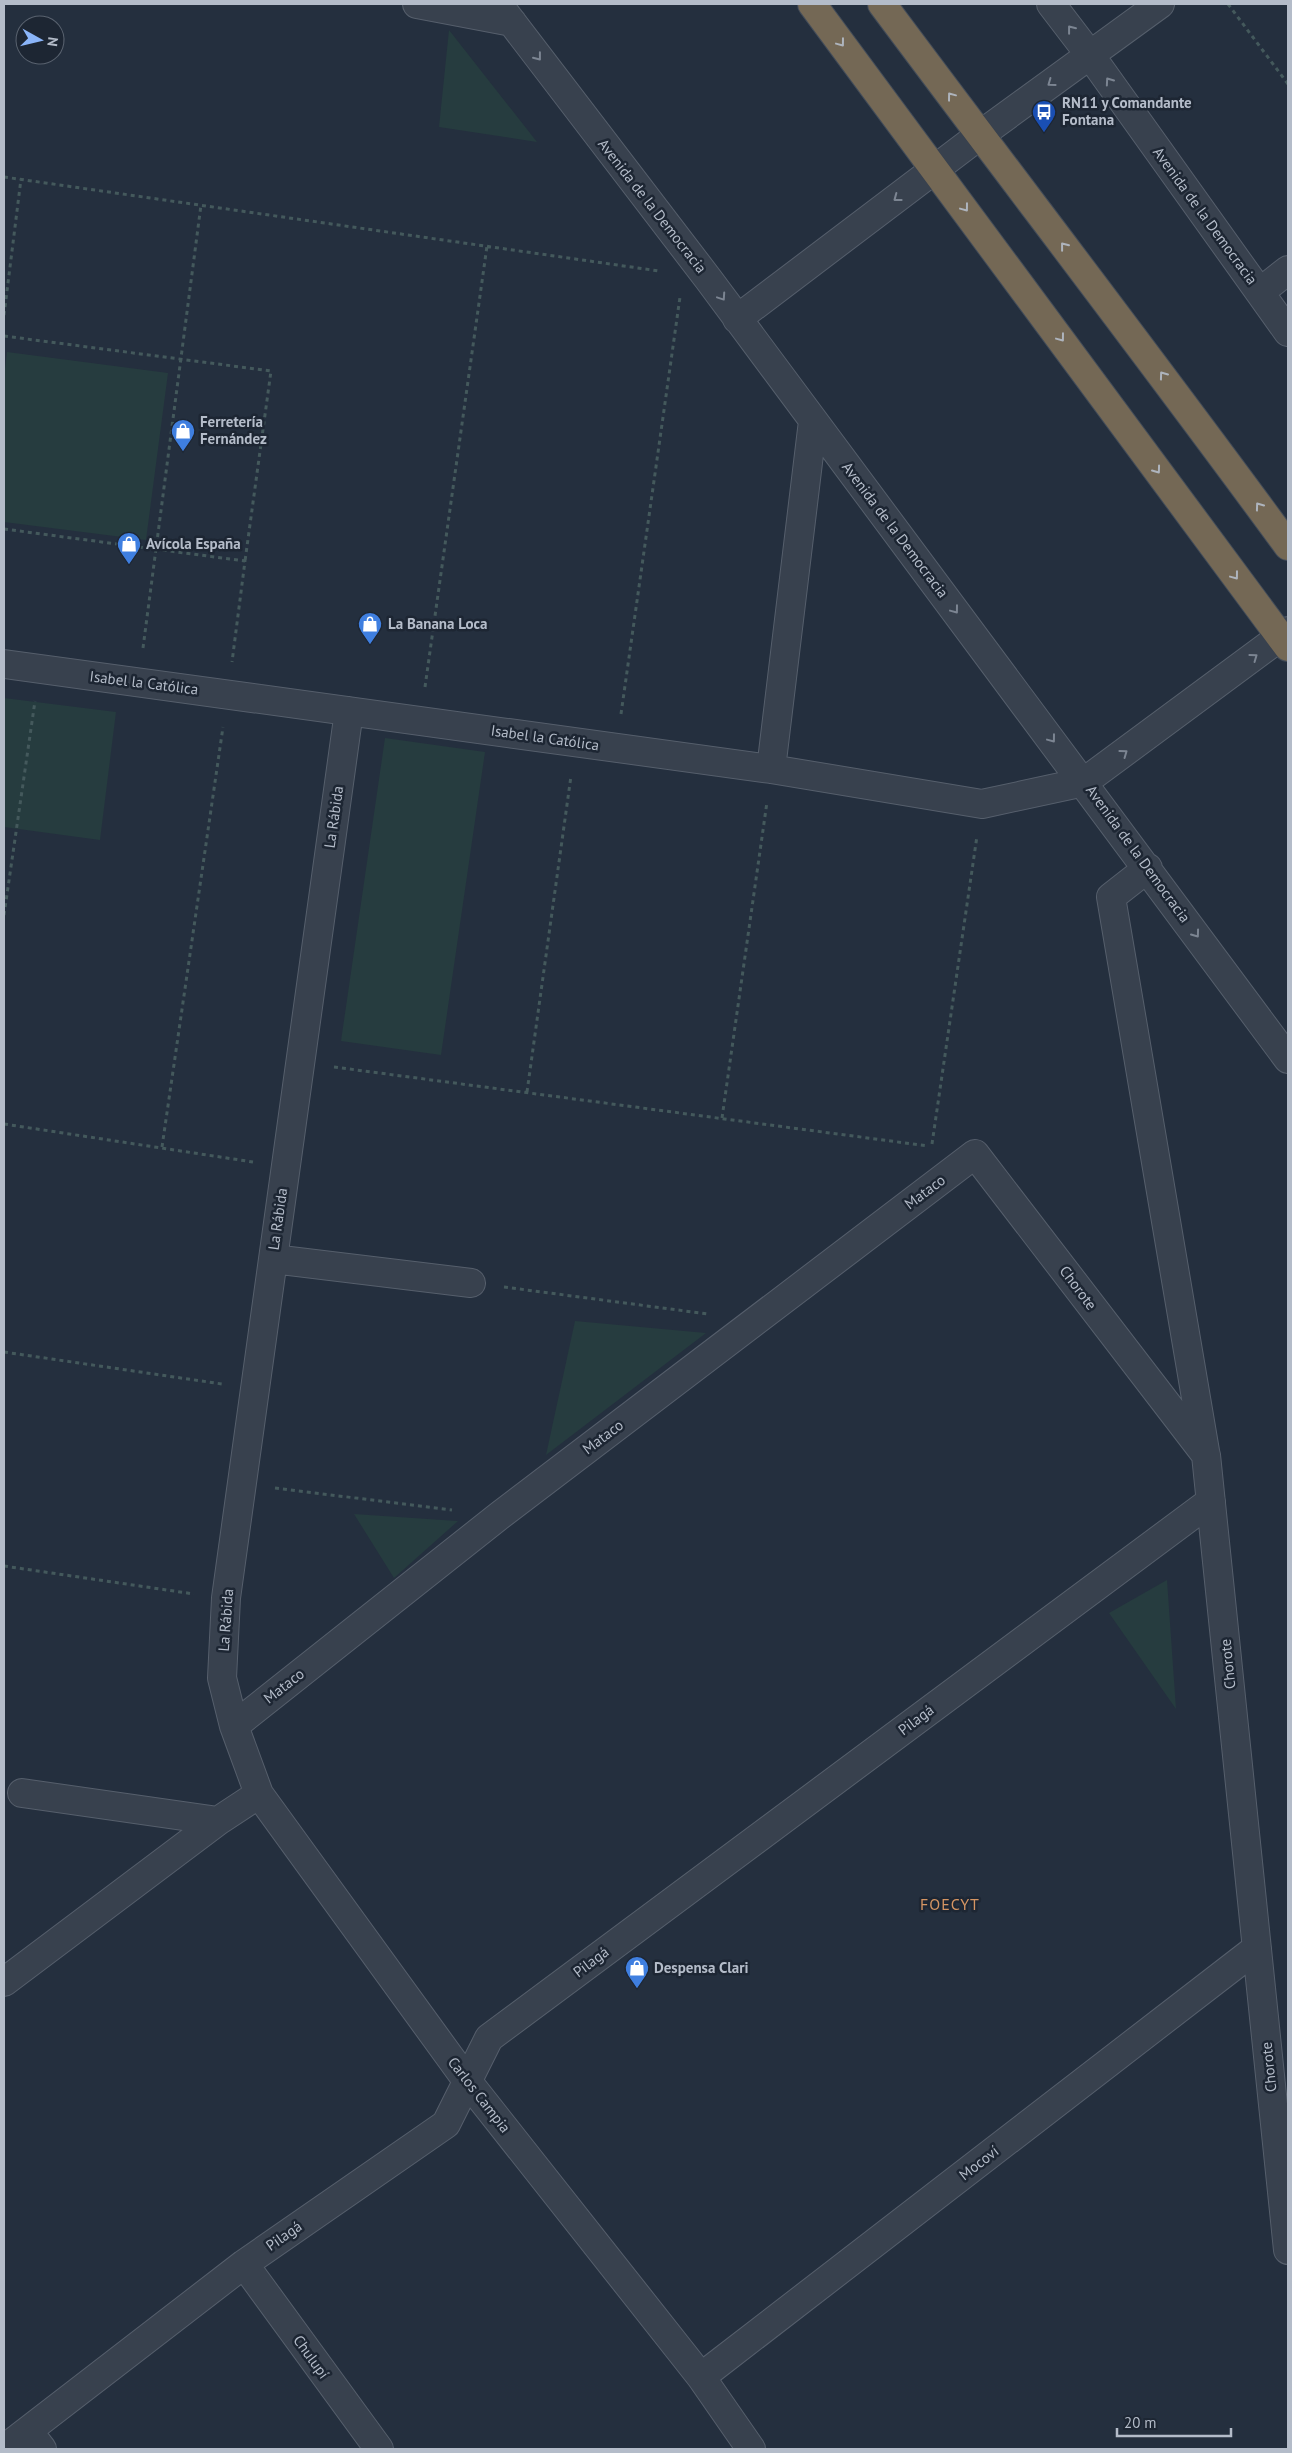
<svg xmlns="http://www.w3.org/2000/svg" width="1292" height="2453" font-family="'PT Sans',sans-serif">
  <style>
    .green { fill: #263c3f }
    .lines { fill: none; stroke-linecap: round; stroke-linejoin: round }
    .minor-casing { stroke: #565f6c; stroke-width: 30 }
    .highway-casing { stroke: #434c59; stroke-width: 30 }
    .path { stroke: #44595c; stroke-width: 3; stroke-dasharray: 4 4; stroke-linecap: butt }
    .minor { stroke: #38414e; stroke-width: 28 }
    .highway { stroke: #746855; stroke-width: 28 }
    .oneway { stroke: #7c8592 }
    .oneway2 { stroke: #aeb4bd }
    .labels { text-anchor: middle; stroke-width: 5; stroke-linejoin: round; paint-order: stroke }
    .poi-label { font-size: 15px; font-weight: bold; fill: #b4bcc9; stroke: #1d2633; text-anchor: start }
    .street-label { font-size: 15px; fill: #b4bcc9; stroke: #1d2633 }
    .neighbourhood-label { font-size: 16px; letter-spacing: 1px; fill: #d59563; stroke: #1d2633 }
  </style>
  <rect width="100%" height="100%" fill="#242f3e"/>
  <path class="green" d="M449,30L537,142L439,127Z
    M7,352L168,373L146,540L4,522V376Z
    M4,698L116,712L100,840L4,827Z
    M385,738L485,752L441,1055L341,1041Z
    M575,1321L706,1333L546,1455Z
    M354,1514L457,1521H458L394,1578Z
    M1167,1580L1176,1709L1109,1613Z"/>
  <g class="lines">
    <g class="minor-casing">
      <path id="minor" d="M417,4L512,22
        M498,4L709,280L1288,1059
        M1051,4L1090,55L1288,332
        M1260,292L1288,270
        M737,319L980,135L1160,4
        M4,664L771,769L982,804L1084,782L1288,631
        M349,711L226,1598L222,1678L234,1726L259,1794L468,2082L701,2377L751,2449
        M771,769L813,421
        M1148,868L1111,897L1205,1451
        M273,1259L471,1283
        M234,1726L499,1516L975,1154L1206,1455L1288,2250
        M22,1793L218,1821
        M4,1982L218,1821L259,1794
        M244,2264L379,2449
        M701,2377L1257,1948
        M28,2431L42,2449
        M4,2449L244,2264L446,2124L489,2038L1211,1501"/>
    </g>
    <g class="highway-casing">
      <path id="highway" d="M812,4L1288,647
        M882,4C1017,185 1155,364 1288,546"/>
    </g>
    <path class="path" d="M1228,4L1288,84
      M4,177L659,271
      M4,315L21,179
      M4,336L271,371L245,561
      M4,529L245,561L232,662
      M143,648L201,205
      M425,687L487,246
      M621,714L680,297
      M4,915L35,701
      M334,1067L928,1146
      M527,1092L571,776
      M722,1118L767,802
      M4,1124L253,1162
      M932,1144L977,836
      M162,1147L223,727
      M504,1287L708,1314
      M4,1352L222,1384
      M275,1488L452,1510
      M4,1566L194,1594"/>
    <use href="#minor" class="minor"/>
    <use href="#highway" class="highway"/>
  </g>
  <defs><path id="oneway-chevron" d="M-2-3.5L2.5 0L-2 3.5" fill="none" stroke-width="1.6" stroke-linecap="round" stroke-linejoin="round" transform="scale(1.25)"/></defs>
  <g class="oneway">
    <use href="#oneway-chevron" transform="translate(1071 29) rotate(-128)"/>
    <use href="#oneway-chevron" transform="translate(538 57) rotate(52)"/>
    <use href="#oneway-chevron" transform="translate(1109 81) rotate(-125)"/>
    <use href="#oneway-chevron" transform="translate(1051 83) rotate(144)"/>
    <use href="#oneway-chevron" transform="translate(897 198) rotate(143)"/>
    <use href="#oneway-chevron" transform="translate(722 297) rotate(56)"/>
    <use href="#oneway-chevron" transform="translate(955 610) rotate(53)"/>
    <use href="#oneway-chevron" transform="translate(1254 657) rotate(-36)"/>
    <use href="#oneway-chevron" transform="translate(1052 739) rotate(53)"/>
    <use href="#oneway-chevron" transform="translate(1124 753) rotate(-36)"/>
    <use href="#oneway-chevron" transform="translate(1196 934) rotate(54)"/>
  </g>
  <g class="oneway2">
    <use href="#oneway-chevron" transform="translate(841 43) rotate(53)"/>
    <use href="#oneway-chevron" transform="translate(951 96) rotate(-127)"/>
    <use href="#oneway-chevron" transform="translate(965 208) rotate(53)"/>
    <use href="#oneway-chevron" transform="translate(1064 246) rotate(-128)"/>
    <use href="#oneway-chevron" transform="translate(1061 338) rotate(53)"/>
    <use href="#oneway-chevron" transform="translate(1163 375) rotate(-126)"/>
    <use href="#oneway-chevron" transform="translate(1157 470) rotate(54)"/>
    <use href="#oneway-chevron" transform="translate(1259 506) rotate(-126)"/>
    <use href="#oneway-chevron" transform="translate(1235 576) rotate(53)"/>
  </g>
  <defs>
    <g id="bus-pin" transform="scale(1.25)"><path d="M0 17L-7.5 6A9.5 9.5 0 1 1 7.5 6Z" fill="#1a4fb4" stroke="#1d2633"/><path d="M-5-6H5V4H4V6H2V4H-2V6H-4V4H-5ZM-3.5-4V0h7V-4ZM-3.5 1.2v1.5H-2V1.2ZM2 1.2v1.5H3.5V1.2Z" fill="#fff"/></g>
    <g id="shop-pin" transform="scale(1.25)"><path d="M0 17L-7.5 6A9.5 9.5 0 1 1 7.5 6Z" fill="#3f7fe0" stroke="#1d2633"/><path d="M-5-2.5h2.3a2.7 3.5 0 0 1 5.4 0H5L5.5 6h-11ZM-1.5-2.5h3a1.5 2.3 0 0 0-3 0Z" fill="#fff"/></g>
  </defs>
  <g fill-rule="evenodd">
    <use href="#bus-pin" x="1044" y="112"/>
    <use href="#shop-pin" x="183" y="431"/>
    <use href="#shop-pin" x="129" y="544"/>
    <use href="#shop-pin" x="370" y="624"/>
    <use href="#shop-pin" x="637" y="1968"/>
  </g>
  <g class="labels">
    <g class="poi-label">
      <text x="1062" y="108">RN11 y Comandante<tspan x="1062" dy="17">Fontana</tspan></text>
      <text x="200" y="427">Ferretería<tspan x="200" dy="17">Fernández</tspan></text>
      <text x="146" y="549">Avícola España</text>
      <text x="388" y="629">La Banana Loca</text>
      <text x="654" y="1973">Despensa Clari</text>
    </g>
    <g class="street-label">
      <text transform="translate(652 206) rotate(52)" y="5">Avenida de la Democracia</text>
      <text transform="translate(1205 216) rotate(54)" y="5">Avenida de la Democracia</text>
      <text transform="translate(895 530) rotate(53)" y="5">Avenida de la Democracia</text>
      <text transform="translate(144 683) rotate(7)" y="5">Isabel la Católica</text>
      <text transform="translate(545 738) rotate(8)" y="5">Isabel la Católica</text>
      <text transform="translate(334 817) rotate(-82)" y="5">La Rábida</text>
      <text transform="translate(1138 854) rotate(54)" y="5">Avenida de la Democracia</text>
      <text transform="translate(925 1192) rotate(-37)" y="5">Mataco</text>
      <text transform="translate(278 1219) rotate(-82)" y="5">La Rábida</text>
      <text transform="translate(1078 1288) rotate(53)" y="5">Chorote</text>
      <text transform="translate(603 1437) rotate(-37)" y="5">Mataco</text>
      <text transform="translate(226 1620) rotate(-86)" y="5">La Rábida</text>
      <text transform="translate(1228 1664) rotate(-96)" y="5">Chorote</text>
      <text transform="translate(284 1686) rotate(-38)" y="5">Mataco</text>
      <text transform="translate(916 1720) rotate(-37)" y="5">Pilagá</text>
      <text transform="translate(591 1962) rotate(-37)" y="5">Pilagá</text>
      <text transform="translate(1269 2067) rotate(-96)" y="5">Chorote</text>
      <text transform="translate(479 2095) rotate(52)" y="5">Carlos Campia</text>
      <text transform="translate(979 2163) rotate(-38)" y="5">Mocoví</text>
      <text transform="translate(284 2236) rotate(-35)" y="5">Pilagá</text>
      <text transform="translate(311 2357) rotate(54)" y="5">Chulupí</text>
    </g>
    <g class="neighbourhood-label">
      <text x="950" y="1910">FOECYT</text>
    </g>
  </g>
  <rect width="1292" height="2453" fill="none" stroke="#b4bcc9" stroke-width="10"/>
  <g transform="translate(40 40) rotate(98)"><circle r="24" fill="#1d2633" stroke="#59626f"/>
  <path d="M0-4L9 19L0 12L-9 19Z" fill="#8ab4f8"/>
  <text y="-8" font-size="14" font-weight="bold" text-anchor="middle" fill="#b4bcc9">N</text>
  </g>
  <path d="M1117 2428v8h114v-8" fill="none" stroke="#b4bcc9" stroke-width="2.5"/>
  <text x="1124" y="2428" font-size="15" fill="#b4bcc9" stroke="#1d2633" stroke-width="4" paint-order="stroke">20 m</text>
</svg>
